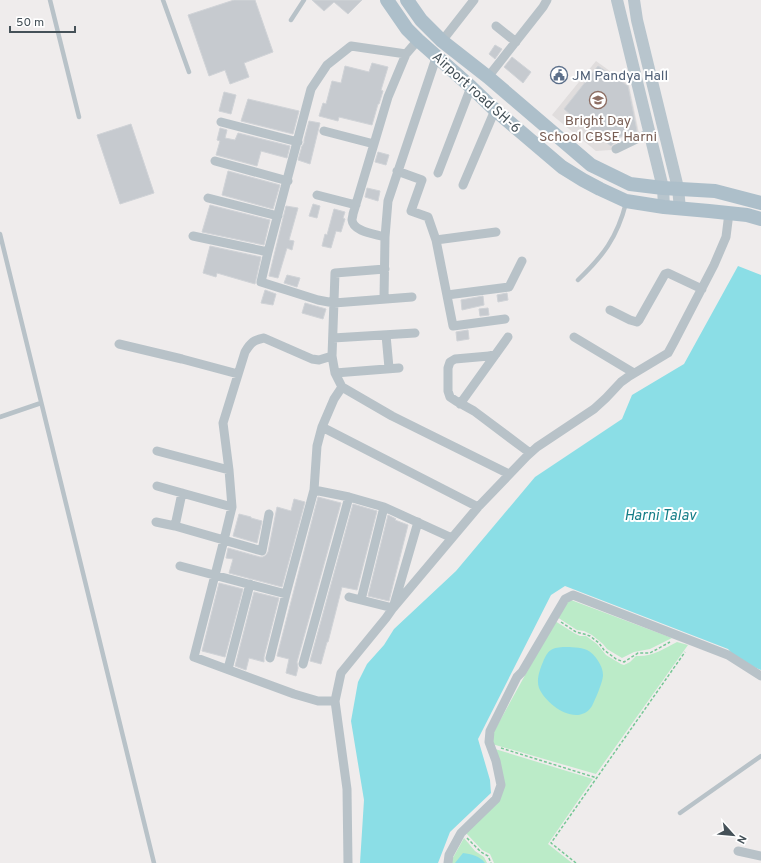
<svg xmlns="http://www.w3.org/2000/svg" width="761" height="863" font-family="Overpass,sans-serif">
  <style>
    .education { fill: #e0dddd }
    .green { fill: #bbebc8 }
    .water { fill: #8bdee6 }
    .building { fill: #c6cacf; stroke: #d0d3d7 }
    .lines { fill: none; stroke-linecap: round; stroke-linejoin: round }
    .path { stroke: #76c795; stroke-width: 1.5; stroke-dasharray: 3 2; stroke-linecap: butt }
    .lane { stroke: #b8c2c8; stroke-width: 4.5 }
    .street { stroke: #b8c2c8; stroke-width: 9 }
    .secondary { stroke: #b8c5cd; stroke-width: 12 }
    .primary { stroke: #adbfca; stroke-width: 14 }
    .labels { text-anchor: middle; stroke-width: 4; stroke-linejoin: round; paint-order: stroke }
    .service-label { font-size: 14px; fill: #4e5e75; stroke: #fff; text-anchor: start }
    .street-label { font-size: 14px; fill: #455158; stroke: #fff }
    .education-label { font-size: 14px; fill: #785e54; stroke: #fff }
    .water-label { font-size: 15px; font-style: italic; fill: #147d87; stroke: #fff }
  </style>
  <rect width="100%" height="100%" fill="#efecec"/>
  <path class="education" d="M596,61L629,85L639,133L620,138L611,150L596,151L552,115Z"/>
  <path class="green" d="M571,600L672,638L650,649L634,652L622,658L607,649L603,644L592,635L584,631L577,630L557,617L568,601Z
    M555,621L574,633L580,636H586L597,644L606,655L621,664L624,665L630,662L636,656C653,657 663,649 677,642L688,645L596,774L492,744V735Z
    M495,749L593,779L548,844L572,863H494L490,854L482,850L466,833L499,800Z
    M464,838L475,851L484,857L487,863H450Z"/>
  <path class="water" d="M738,266L761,275V670L739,661L728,649L565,586L551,595L478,739L490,780L491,793L450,832L438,863H360L364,800L351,721L358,682L367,664L384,645L394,629L456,571L535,477L622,419L632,395L684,364Z
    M563,647C571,647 580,647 587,650C595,654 603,666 603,675C603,682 595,700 592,706C578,728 546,705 539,688C536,680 540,669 543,662C548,650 551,648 563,647Z
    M463,853C471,854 480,856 485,863H455Z"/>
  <path class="building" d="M234,0H255L273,52L244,63L249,77L230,84L225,70L209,76L188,15Z
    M312,0H362L348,14L334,2L324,11Z
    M495,45L502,49L495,59L489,54Z
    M512,57L531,72L523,83L504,67Z
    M372,63L388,67L381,90L383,91L379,104H378L372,125L339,117L338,121L319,116L323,103L326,104L332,81L341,83L345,66L369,72Z
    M598,66L628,86L637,131L619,137L611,146L583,125L564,109Z
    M224,92L236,95L231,114L219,111Z
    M248,99L299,111L293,134L241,121Z
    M309,121L320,123L310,164L298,160L302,146L304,143V140Z
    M131,124L154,193L120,204L97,135Z
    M220,128L227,130L225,138L235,140L238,133L290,146L287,158L261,151L257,166L216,155L220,141L217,140Z
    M378,152L389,155L386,165L375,162Z
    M228,171L280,185L273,209L222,195Z
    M367,188L380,191L378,201L365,197Z
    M313,204L320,206L317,218L309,216Z
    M210,205L270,220L264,245L202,232Z
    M286,206L298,208L289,240L294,241L292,250L287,248L278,278L269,276Z
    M334,209L345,212L343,218L345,219L341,232L336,231L331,248L322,246L325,234L327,235Z
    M210,246L261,257L255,284L217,273L216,277L203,273Z
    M287,275L300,278L297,287L284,283Z
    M265,290L276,294L273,305L261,303Z
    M507,293L508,300L498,302L497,295Z
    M483,296L484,305L462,310L461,300Z
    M305,303L326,309L323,319L302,313Z
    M488,308L489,315L480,316L479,309Z
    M468,330L469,339L457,341L456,332Z
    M318,497L341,503L297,662L298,668L296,676L286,673L289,659L277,656Z
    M294,499L305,502L282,587L229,573L233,559L226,558L228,548L260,557H263L266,555L268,552L277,507L291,511Z
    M353,504L377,511L357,590L342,587L328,642H327L321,664L310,661Z
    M239,514L251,517V518L262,521L257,543L233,536Z
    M388,515L396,519L395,520L408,525L389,601L368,596Z
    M219,583L243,589L225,657L202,651Z
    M254,592L279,598L264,657V662L249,658L246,670L235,666Z"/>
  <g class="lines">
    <path class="path" d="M561,622L576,632L584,634L590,636L599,643L604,650L616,659L624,662L638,653H650L670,642
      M501,748L597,778
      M467,838L481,852L488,856L491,863
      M576,863L551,843L685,652"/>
    <path class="lane" d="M50,0L79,117
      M163,0L189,72
      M291,20L304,0
      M0,234L154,863
      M578,280C603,256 617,238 626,203
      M0,417L41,403
      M680,813L761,756"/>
    <path class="street" d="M496,26L516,42
      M442,41L474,0
      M406,54L351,46L327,65L311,89L268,252L261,282L318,300L334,303L412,297
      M488,77L543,7L547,0
      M221,122L298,142
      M324,131L374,144L388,97L406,54L418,40
      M374,144L353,214C353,216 352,218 352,220C353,232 376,234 385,237
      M616,149L649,133
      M215,161L288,181
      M397,171L422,180L411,211L428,217L436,240L453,326L505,319
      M438,173L471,87
      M463,185L495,110
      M317,195L356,205
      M208,198L278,216
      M193,236L268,252
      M436,240L496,232
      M447,295L509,287L522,261
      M384,299L385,237L388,201L437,55
      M610,310L630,320L637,322L639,320L665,274L668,273L702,289
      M386,335L389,368
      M574,337L634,373
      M333,338L415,333
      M119,344L182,359L238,374
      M496,354L489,356L455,359L450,362L448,368V391L450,397L456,401L474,411L530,453
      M332,356L319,360L312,359L264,338C254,340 251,342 245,352L223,423L229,470L232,507L224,540L194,657L294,694L318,701H335L341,673L386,618L393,608L418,522
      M335,373L399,368
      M342,387L392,416L509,474
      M460,404L508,337
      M322,427L478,507
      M157,451L229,470
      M157,486L232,507
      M314,490L349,497L384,507L452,538
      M156,522L175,526L262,551L269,514
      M175,526L182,493
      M180,566L286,594
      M349,597L393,608L478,507L527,456L537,447L594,409L606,398L621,382L628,377L668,353L674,342L714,265L726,237L729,213
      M361,600L384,507
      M270,658L286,594L314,490L317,446L322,427L334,399L342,387L335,373L332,356L335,273L385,269
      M303,664L349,497
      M228,669L250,584
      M335,701L347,789L348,863
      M738,851L761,856
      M448,863L449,855L461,833L496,799L501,785L496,761L489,742L490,731L517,677L522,672L565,599L573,595L728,655L761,676"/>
    <path class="secondary" d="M617,0L663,188L664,207
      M634,0L637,20L678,188L680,209"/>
    <path class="primary" d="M387,0L407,29L418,40L471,87L495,110L562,167L583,180L600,189L626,201L664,207L709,211L747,215L761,219
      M407,0L421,20L442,41L488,77L591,165L630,184L663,188L715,191L761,203"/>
  </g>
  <defs>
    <g id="civic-ring" transform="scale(0.9)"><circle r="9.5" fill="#fff" stroke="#5c6f8a" stroke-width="1.5"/><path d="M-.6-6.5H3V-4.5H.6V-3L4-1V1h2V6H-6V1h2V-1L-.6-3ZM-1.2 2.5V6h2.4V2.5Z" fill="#5c6f8a"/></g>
    <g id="school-ring" transform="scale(0.9)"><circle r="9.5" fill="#fff" stroke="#8d6e63" stroke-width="1.5"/><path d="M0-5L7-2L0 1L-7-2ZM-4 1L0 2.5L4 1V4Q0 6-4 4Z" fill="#8d6e63"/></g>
  </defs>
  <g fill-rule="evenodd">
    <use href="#civic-ring" x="559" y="75"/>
    <use href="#school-ring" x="598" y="100"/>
  </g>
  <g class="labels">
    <g class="service-label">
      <text x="572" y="80">JM Pandya Hall</text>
    </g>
    <g class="street-label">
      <text transform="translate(477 92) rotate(42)" y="5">Airport road SH-6</text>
    </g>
    <g class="education-label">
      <text x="598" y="125">Bright Day<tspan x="598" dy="16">School CBSE Harni</tspan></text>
    </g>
    <g class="water-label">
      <text x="660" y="520">Harni Talav</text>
    </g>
  </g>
  <g transform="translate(733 835) rotate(117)" stroke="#ffffff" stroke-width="3" paint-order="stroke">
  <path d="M0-3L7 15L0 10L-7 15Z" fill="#455158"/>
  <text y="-6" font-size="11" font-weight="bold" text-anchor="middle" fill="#455158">N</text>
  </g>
  <path d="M10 26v6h65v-6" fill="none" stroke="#455158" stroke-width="2"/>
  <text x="16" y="26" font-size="12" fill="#455158" stroke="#ffffff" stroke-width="3" paint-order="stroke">50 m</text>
</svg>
